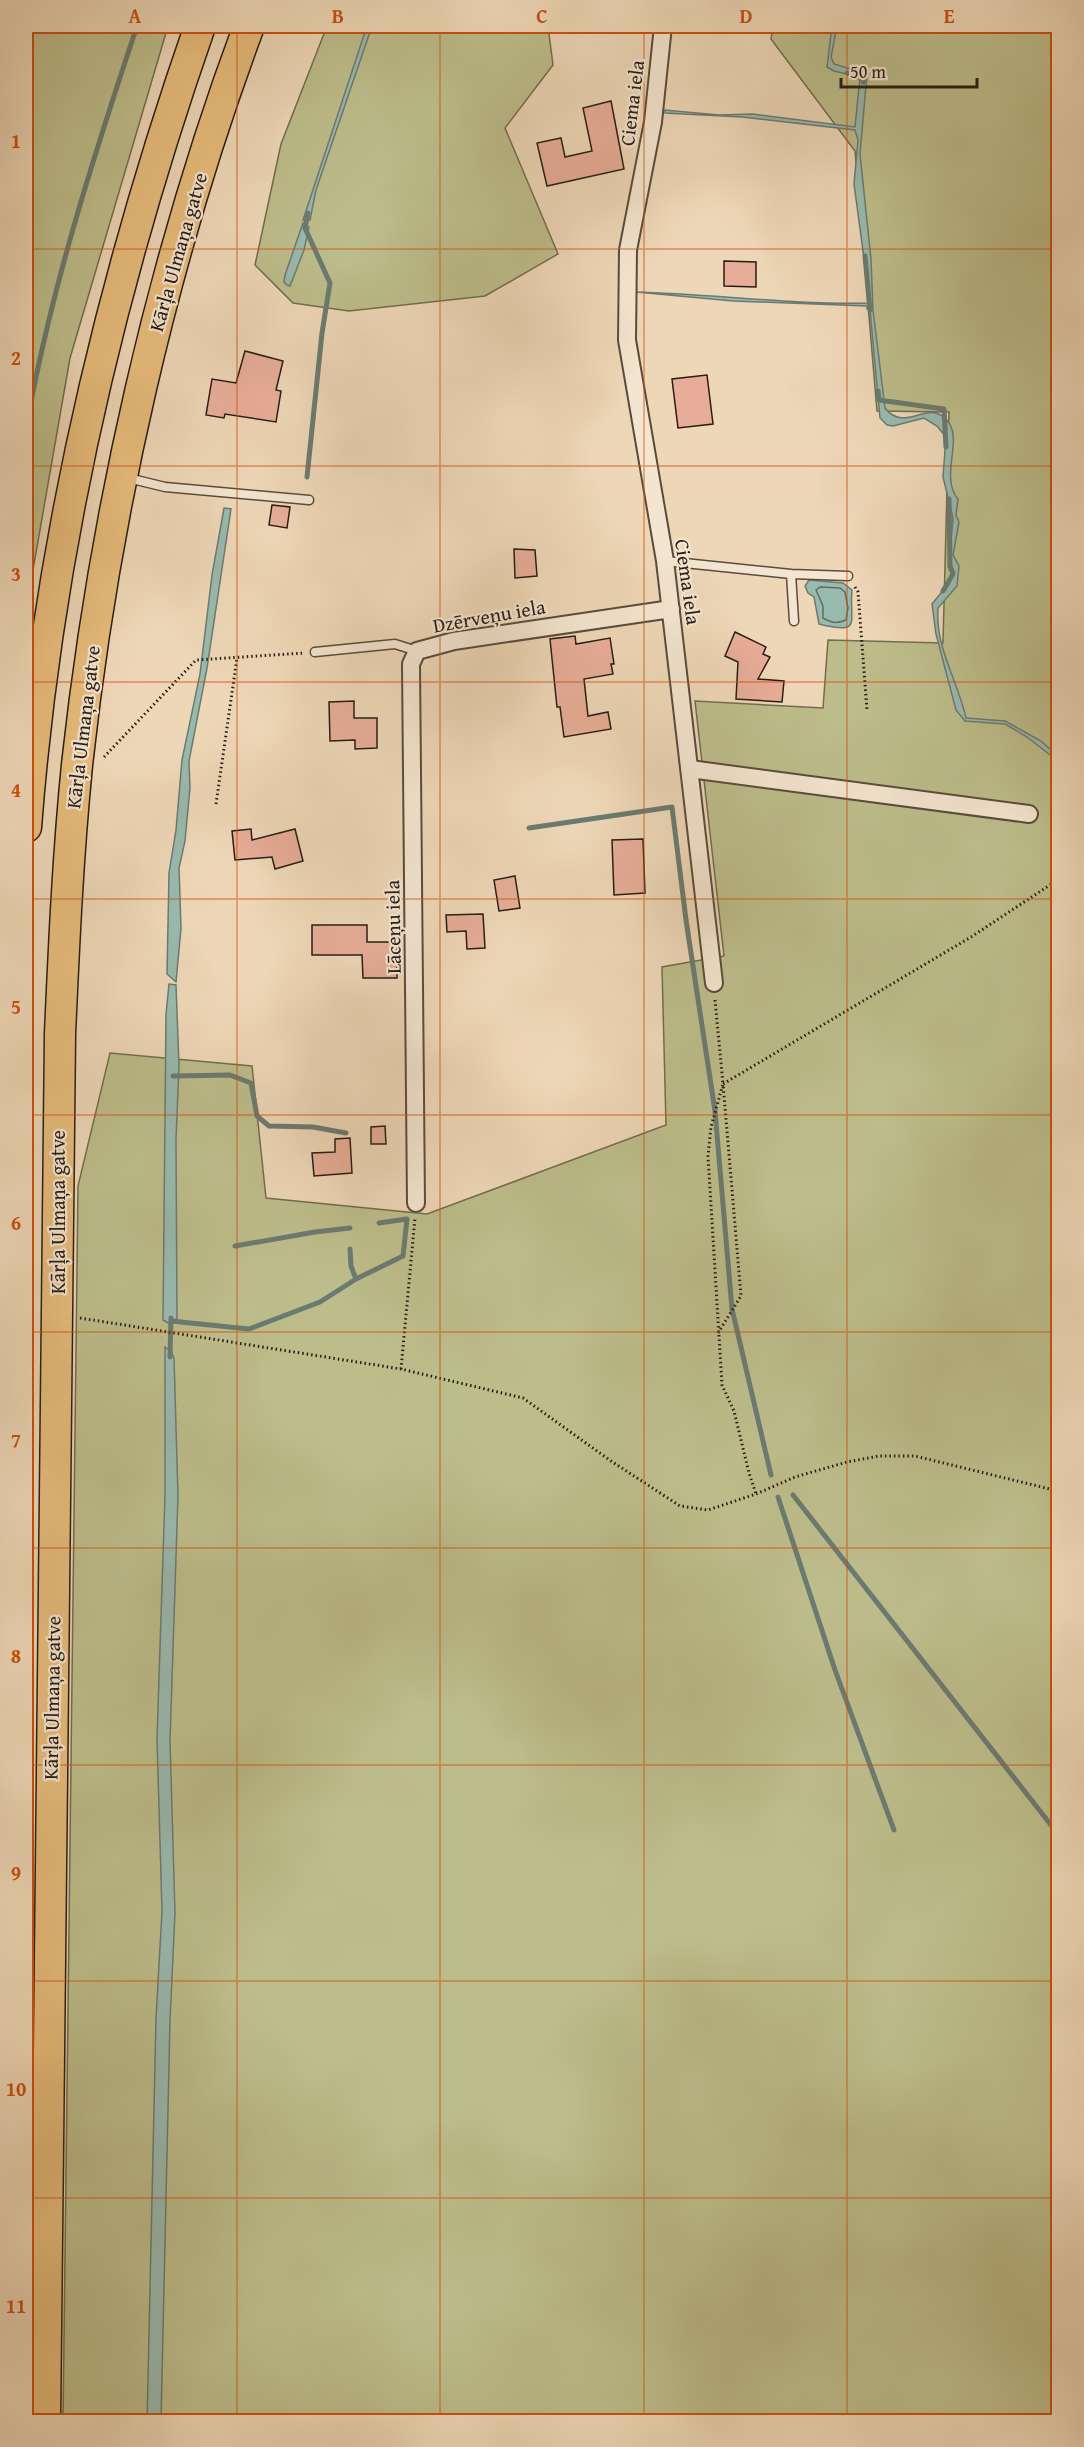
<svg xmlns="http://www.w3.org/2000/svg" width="1084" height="2447" font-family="'Gentium Book Plus',serif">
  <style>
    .green { fill: #bdbd8b; stroke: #726d50; stroke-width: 1.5 }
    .water { fill: #99baaf; stroke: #6b7b71; stroke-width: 1.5 }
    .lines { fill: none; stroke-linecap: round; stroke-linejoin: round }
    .shore { stroke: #606c62; stroke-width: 1.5 }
    .stream { stroke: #6b7b71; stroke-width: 5 }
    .building { fill: #e8ad98; stroke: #271d14; stroke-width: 1.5 }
    .lane-casing { stroke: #594c3d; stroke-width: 11 }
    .street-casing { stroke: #594c3d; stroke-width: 20 }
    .highway-casing { stroke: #271d14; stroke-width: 33 }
    .path { stroke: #271d14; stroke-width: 3; stroke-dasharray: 1.5 3; stroke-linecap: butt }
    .lane { stroke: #f4e5d0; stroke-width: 8 }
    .street { stroke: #f4e5d0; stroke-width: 16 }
    .highway { stroke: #e7bc7c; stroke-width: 30 }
    .grid { fill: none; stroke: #cb500d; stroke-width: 1.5; stroke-opacity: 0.55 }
    .labels { text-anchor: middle; stroke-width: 4.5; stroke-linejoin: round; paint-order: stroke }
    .street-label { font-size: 20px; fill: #271d14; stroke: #f4e5d0 }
    .neatline { fill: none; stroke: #cb500d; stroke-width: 2 }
    .grid-label { font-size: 20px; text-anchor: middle; font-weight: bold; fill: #cb500d }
  </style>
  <rect width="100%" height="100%" fill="#eed7b7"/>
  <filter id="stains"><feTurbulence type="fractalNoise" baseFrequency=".00333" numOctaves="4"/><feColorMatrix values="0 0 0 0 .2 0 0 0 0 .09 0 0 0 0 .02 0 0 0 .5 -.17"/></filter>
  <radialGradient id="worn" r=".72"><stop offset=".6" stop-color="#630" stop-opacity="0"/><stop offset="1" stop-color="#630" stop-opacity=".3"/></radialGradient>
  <path class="green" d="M26,26H168L70,358L26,610Z
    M327,26H548L553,65L505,128L558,254L485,296L349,311L293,303L255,265L281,144Z
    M773,26H1058V2421L63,2422L78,1186L110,1053L252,1066L266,1198L427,1214L666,1125L662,967L724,956L695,701L823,708L828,640L943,643L949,412L877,411L855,151L771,39Z"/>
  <path class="water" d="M367,26H372L316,190L310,220H303Z
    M832,26H837L831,57L834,64L867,74L860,154L871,259L873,310L885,408C906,435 930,395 949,423C962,442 940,478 958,499L956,515L959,522L953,555L959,566L957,586L938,608C935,648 958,681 966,718L1005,721L1041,741L1058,756V761L1027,737L1005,724L965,721L956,710L936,634L932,604L950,582L951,575L954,572L949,562L953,518L943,477L946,437L937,426L924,418L893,426L887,425L880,418L870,310L867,309V306L733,301L636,292C714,294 792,305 870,303L854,184L858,140L855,130L742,117L665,113V110L719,115L753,114L855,127L860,77L834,71L827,67Z
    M303,223L309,227L304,250L290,286L287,285L284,282L285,275Z
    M224,508L231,509L207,668L189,761L190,788L185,841L179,868L181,928L176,982L167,974L169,873L176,830L182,760L200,674L212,575Z
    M809,580L843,583L852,590C849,623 863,635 819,624L814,597L808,593L805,586Z
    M169,984L176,985L179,1066L176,1140L177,1318L170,1324L163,1320L166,1014Z
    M165,1347L171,1351L174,1358L178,1496L170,1741L175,1913L170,2020L161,2421L147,2422L156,2019L162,1911L157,1739L165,1495Z"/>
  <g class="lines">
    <path class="shore" d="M820,587L840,588L845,592L848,608L846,620C836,624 832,623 823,618V606L816,590Z"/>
    <path class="stream" d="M847,73L863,79V82
      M865,256L870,310
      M878,391L879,400L944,409L946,447
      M26,429C50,292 93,158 137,26
      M307,477L322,333L330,283L305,228L308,213
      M943,591L953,574L950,566L949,499
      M529,828L672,807L686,920L715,1111L732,1309L771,1475
      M173,1076L230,1075L251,1083L257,1116L269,1126L313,1127L346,1133
      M235,1246L315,1232L350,1228
      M350,1249L351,1266L356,1279
      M171,1321L249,1329L320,1302L356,1279L403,1256L407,1219L379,1223
      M170,1357L171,1318
      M793,1495L1058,1834
      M778,1497L835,1670L894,1830"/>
  </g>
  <path class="building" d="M611,101L624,169L547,186L537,143L561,138L565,157L592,151L583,108Z
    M724,261L756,262V287L724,286Z
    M245,351L283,361L276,390L281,391L276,422L225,414L224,418L206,415L212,379L236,383Z
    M707,375L713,424L678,428L672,379Z
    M272,505L290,507L287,528L269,525Z
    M514,549L535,550L537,576L515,578Z
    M735,632L766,647L763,654L770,657L758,679L784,681L782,702L736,699L738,662L725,656Z
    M575,636L576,644L610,638L614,664H611L613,674L584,679L588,716L608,712L611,729L564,737L560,707H557L550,639Z
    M354,701V718H377V748L355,749V740L330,741L329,702Z
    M251,829L252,840L295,829L303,861L275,869L272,857L235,860L232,831Z
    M643,839L645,893L614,895L612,840Z
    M515,876L520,908L499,911L494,880Z
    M483,914L485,948L467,949L466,931L447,932L446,915Z
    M312,925H367V942H397V978H363L362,955H312Z
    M385,1126L386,1144H371V1127Z
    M350,1138L352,1173L314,1176L312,1153L335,1152V1139Z"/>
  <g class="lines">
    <g class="lane-casing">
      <path id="lane" d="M128,478L165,487L309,500
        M665,561L791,574L794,621
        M791,574L848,576
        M315,652L395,644L417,651"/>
    </g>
    <g class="street-casing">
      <path id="street" d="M663,26L653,122L628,250L627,340L665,561L714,983
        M690,769L1029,814
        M416,1203L411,664L417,651L454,641L671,609"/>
    </g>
    <g class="highway-casing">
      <path id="highway" d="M26,827C47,553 110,284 200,26
        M45,2422L60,1034C64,944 68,855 77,765C104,518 162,259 249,26"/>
    </g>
    <path class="path" d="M855,587L858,592L867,710
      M104,757L196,660L304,653
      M216,804L237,658
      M715,1000L723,1084L711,1127L708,1156L722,1385L734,1411L749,1473L756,1494
      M80,1318L401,1369L523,1398L611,1461L680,1506L708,1510L756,1494L795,1477L847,1462L879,1456H915L1058,1491
      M718,1333L741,1296L723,1084L971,937L1050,885L1058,883
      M401,1369L415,1218"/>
    <use href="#lane" class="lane"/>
    <use href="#street" class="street"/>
    <use href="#highway" class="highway"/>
  </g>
  <path class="grid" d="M237,26V2422M440,26V2422M644,26V2422M847,26V2422M26,249H1058M26,466H1058M26,682H1058M26,899H1058M26,1115H1058M26,1332H1058M26,1548H1058M26,1765H1058M26,1981H1058M26,2198H1058"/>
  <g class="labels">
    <g class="street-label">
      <text transform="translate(632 103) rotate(-83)" y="7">Ciema iela</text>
      <text transform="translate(178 252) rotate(-74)" y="7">Kārļa Ulmaņa gatve</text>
      <text transform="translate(688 582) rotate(82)" y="7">Ciema iela</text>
      <text transform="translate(489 616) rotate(-10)" y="7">Dzērveņu iela</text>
      <text transform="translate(83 727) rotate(-83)" y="7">Kārļa Ulmaņa gatve</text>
      <text transform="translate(393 927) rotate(-91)" y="7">Lāceņu iela</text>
      <text transform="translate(58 1212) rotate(-90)" y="7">Kārļa Ulmaņa gatve</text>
      <text transform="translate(52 1698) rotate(-89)" y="7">Kārļa Ulmaņa gatve</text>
    </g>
  </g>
  <rect width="1084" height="2447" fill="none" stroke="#eed7b7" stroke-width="66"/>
  <path d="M841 78v9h136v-9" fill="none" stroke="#271d14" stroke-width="3"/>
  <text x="850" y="78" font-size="18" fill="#271d14" stroke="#f4e5d0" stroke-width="4.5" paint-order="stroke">50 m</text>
  <rect x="33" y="33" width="1018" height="2381" class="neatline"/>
  <g class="grid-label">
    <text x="135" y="23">A</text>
    <text x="338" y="23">B</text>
    <text x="542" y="23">C</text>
    <text x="746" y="23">D</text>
    <text x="949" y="23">E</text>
    <text x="16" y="148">1</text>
    <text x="16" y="365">2</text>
    <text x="16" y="581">3</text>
    <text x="16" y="797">4</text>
    <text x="16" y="1014">5</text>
    <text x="16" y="1230">6</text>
    <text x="16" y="1447">7</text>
    <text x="16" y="1663">8</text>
    <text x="16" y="1880">9</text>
    <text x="16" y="2096">10</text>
    <text x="16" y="2313">11</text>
  </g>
  <rect width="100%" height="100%" filter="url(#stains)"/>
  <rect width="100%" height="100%" fill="url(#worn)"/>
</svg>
